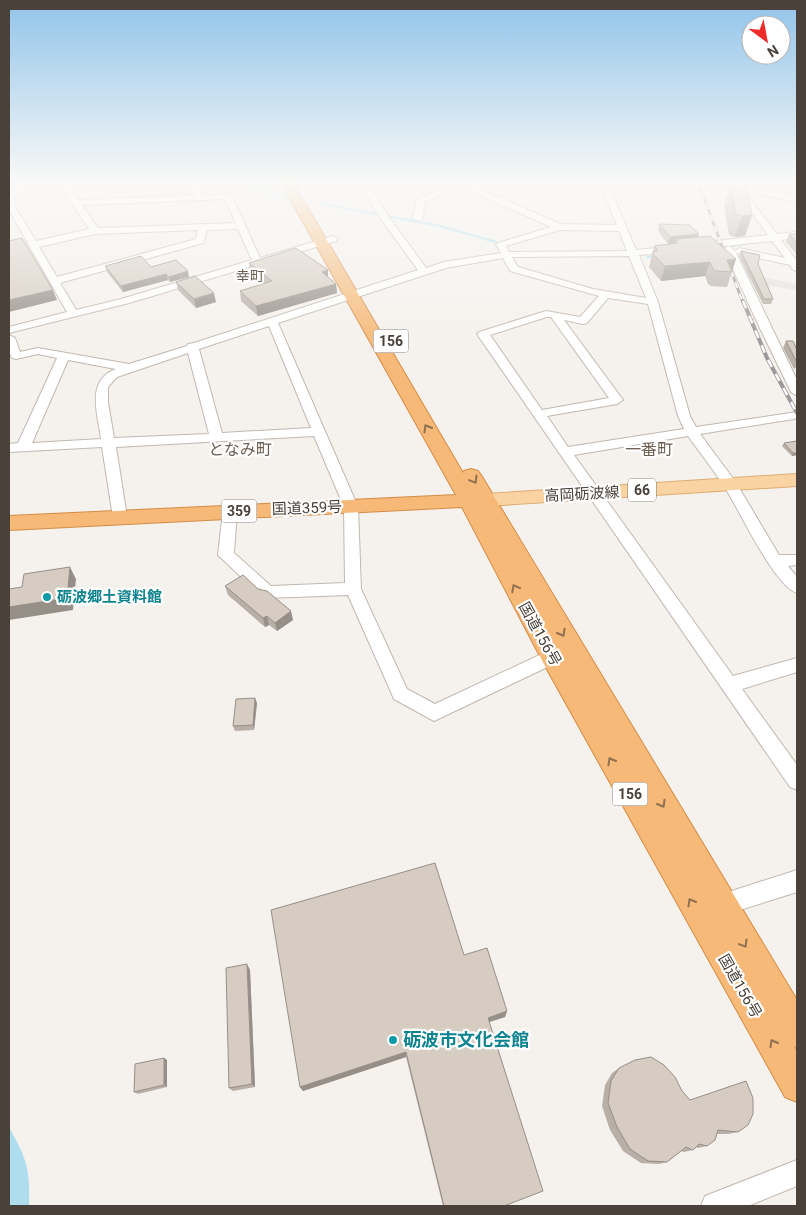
<svg xmlns="http://www.w3.org/2000/svg" width="806" height="1215" font-family="Roboto,'Noto Sans JP',sans-serif">
  <style>
    .parking { fill: #e5e2e0 }
    .water { fill: #aedded }
    .lines { fill: none; stroke-linecap: round; stroke-linejoin: round }
    .stream { stroke: #aedded; stroke-width: 2.5 }
    .minor-casing { stroke: #c1b8af; stroke-width: 2 }
    .major-casing { stroke: #dead72; stroke-width: 2 }
    .highway-casing { stroke: #d58c46; stroke-width: 2 }
    .minor { fill: #fff; fill-rule: evenodd }
    .major { fill: #f9d3a2; fill-rule: evenodd }
    .highway { fill: #f6b977; fill-rule: evenodd }
    .rail-far1-casing { stroke: #9a9a9a; stroke-width: 3 }
    .rail-casing { stroke: #9a9a9a; stroke-width: 4 }
    .rail-far1 { stroke: #fff; stroke-width: 2; stroke-dasharray: 6; stroke-linecap: butt }
    .rail { stroke: #fff; stroke-width: 2.5; stroke-dasharray: 8; stroke-linecap: butt }
    .wall { fill: #b8afa7 }
    .shaded-wall { fill: #968f88 }
    .building { fill: #d6ccc2; stroke: #968f88 }
    .oneway { stroke: #8f7152 }
    .culture-dot { fill: #0f9aa8; stroke: #fff; stroke-width: 2 }
    .labels { text-anchor: middle; stroke-width: 4.5; stroke-linejoin: round; paint-order: stroke }
    .far-neighbourhood-label { font-size: 14px; fill: #6c5e52; stroke: #fff }
    .shield { fill: #fff; stroke: #807a75; stroke-width: 1 }
    .shield-label { font-size: 14px; font-weight: bold; fill: #4a413a }
    .street-label { font-size: 15px; fill: #4a413a; stroke: #fff }
    .culture-label { font-size: 15px; font-weight: bold; fill: #0d838f; stroke: #fff; text-anchor: start }
    .neighbourhood-label { font-size: 16px; fill: #6c5e52; stroke: #fff }
    .near-culture-label { font-size: 18px; font-weight: bold; fill: #0d838f; stroke: #fff; text-anchor: start }
  </style>
  <rect width="100%" height="100%" fill="#f5f1ed"/>
  <path class="parking" d="M741,268L761,272V277L797,284V290L757,284L747,277Z"/>
  <path class="water" d="M9,1127C27,1160 30,1168 29,1206H9Z"/>
  <g class="lines">
    <path class="stream" d="M238,181L286,198
      M322,204L440,226L496,242
      M719,248L743,244
      M647,257L657,256"/>
    <g class="minor-casing">
      <path id="minor" d="M72,181H81L72,190L78,200L195,195L189,181H197L203,195L231,194L260,258L333,236L338,239L336,241L129,303L9,333V327L67,312L9,210V194L15,189L9,188V185L65,187ZM24,189L64,192L89,229L36,241L16,208L14,198ZM225,199L236,223L98,228L82,205ZM238,229L252,260L121,299L76,310L60,283L203,243L207,230ZM198,230L196,239L57,277L39,247L95,234Z
        M358,181H366L389,217L426,268L444,262L501,253L496,245L498,243L551,227L477,194L467,184L424,202L423,218L418,221L413,218L417,199L459,181H474L483,190L560,224L617,225L599,181H607L636,250L674,246L679,249L674,252L639,255L658,302L690,416L696,427L797,412V418L794,419L700,434L735,481L779,555H797V565L788,566L797,577V593C774,586 739,509 724,486C713,469 700,453 688,436L574,455L733,676L797,658V672L742,689L797,765V790L790,787L477,334L479,332L546,311L580,317L599,296L510,271L503,258L446,268L278,323L358,507L361,589L407,689L435,704L546,652L552,650L558,652L561,657L558,662L434,721L394,699L348,595L267,598L261,596L218,555L223,511L225,508H235L237,511L234,553L271,586L345,583L344,507L314,436L116,447L127,517L125,521H115L113,517L102,447L9,452V444L18,443L57,358L38,354L16,359L12,358L9,352V335L15,338L20,352L38,348L129,364L187,346L188,344L194,343L418,270L380,218ZM560,230L619,231L627,251L509,252L506,246ZM629,256L646,298L593,289L518,267L512,257ZM608,298L648,304L678,416L684,429L568,447L547,416L617,404L623,400L564,320L583,324L587,323ZM547,317H551L609,398L542,410L490,335ZM269,326L311,428L222,433L199,349ZM188,353L209,434L114,438L108,402V387L117,377ZM68,360L116,369C85,380 98,415 101,439L32,443Z
        M728,181H736L739,184L797,196V202L743,190L777,234L797,232V238L781,240L797,261V271L793,270L790,265L736,253L797,380V396L791,392L756,320L724,249L729,246L735,251L739,248L785,258L772,241L698,249L693,246L698,243L768,235Z
        M797,870V892L721,916L713,913L710,905L713,897Z
        M797,1160V1186L748,1206H701L705,1196Z"/>
    </g>
    <g class="major-casing">
      <path id="major" d="M797,474V486L486,506L480,504L477,500L480,496L486,494Z"/>
    </g>
    <g class="highway-casing">
      <path id="highway" d="M280,181H292L463,473L464,471L471,469L478,471L481,475L797,1000V1048L794,1046L797,1052V1102L785,1097L544,664L462,507L9,530V516L456,495Z"/>
    </g>
    <use href="#minor" class="minor"/>
    <use href="#major" class="major"/>
    <use href="#highway" class="highway"/>
    <g class="rail-far1-casing">
      <path id="rail-far1" d="M698,181L743,303"/>
    </g>
    <g class="rail-casing">
      <path id="rail" d="M743,301L767,358L797,413"/>
    </g>
    <use href="#rail-far1" class="rail-far1"/>
    <use href="#rail" class="rail"/>
  </g>
  <path class="wall" d="M730,185L752,215L745,236L735,237L729,235L724,206Z
    M659,224L698,237L736,259L727,287L711,286L708,284L705,276L661,281L649,267L654,246L668,244L658,231Z
    M789,234H797V255L786,242Z
    M741,251L758,264L773,299L771,304H763L739,256Z
    M249,263L328,270V277L336,284L337,293L258,316L241,301L240,291L264,284L250,272Z
    M105,266L151,267L189,277L170,282L168,280L123,292L107,272Z
    M176,282L216,302L196,308L178,290Z
    M786,341L797,350V366L794,369L783,348Z
    M784,443L797,455L792,456L782,446Z
    M225,586L258,589L293,620L277,631L269,625L265,627L228,595Z
    M257,703L254,730L235,731L233,726Z
    M464,955L507,1011L505,1017L489,1022L504,1206H443L406,1057L303,1091L300,1087Z
    M247,964L250,970L255,1087L233,1091L229,1088Z
    M164,1058L167,1060V1087L138,1094L134,1092Z
    M619,1068L682,1091L690,1100L738,1132L728,1134H717L707,1146L698,1148L695,1147L693,1150L684,1152L681,1151L667,1162L659,1164L641,1163L623,1151L610,1130L602,1106L605,1085L612,1073Z"/>
  <path class="shaded-wall" d="M752,215L745,236L735,237L742,216Z
    M699,234L697,241L676,239L674,244H668L670,237Z
    M736,259L732,272L727,260Z
    M710,262L705,276L661,281L665,266Z
    M328,270V280L322,272Z
    M188,271L189,277L170,282L169,277Z
    M166,274L168,280L123,292L121,286Z
    M336,284L337,293L258,316L256,306Z
    M53,290L57,300L9,312V300Z
    M214,293L216,302L196,308L194,299Z
    M793,453H797V455L792,456Z
    M70,567L76,579L73,610L9,620V607Z
    M291,611L293,620L277,631L275,623Z
    M267,616L269,625L265,627L263,618Z
    M255,698L257,703L254,730L253,725Z
    M247,964L250,970L255,1087L252,1084Z
    M507,1011L505,1017L486,1023L488,1018Z
    M406,1052V1057L303,1091L300,1087Z
    M164,1058L167,1060V1087L164,1085Z"/>
  <path class="building" d="M730,185L746,187L752,215L742,216L736,214Z
    M659,224L690,225L699,234L670,237Z
    M789,234H797V243Z
    M710,236L736,259L727,260L732,272L716,271L713,269L710,262L665,266L652,253L658,250L654,246L677,243L676,239Z
    M22,238L53,290L9,300V241Z
    M296,248L328,270L322,272L336,284L256,306L240,291L272,281L249,263Z
    M741,251L760,255L758,264L773,299H764Z
    M141,256L151,267L176,260L188,271L169,277L166,274L121,286L105,266Z
    M195,276L214,293L194,299L176,282Z
    M786,341H793L797,350V363Z
    M797,441V453H793L784,443Z
    M70,567L67,598L9,607V589L22,587L24,574Z
    M243,575L258,589L267,591L291,611L275,623L267,616L263,618L225,586Z
    M255,698L253,725L233,726L236,699Z
    M435,863L464,955L487,948L507,1011L488,1018L543,1191L504,1206H444L406,1052L300,1087L271,910Z
    M247,964L252,1084L229,1088L226,968Z
    M651,1057L664,1065L675,1077L682,1091L690,1100L746,1081L753,1098V1114L748,1125L738,1132L718,1130L715,1140L707,1146L699,1144L693,1150L686,1147L667,1162L648,1161L630,1149L617,1127L608,1103L611,1081L619,1068L635,1060Z
    M164,1058V1085L134,1092L135,1064Z"/>
  <defs><path id="oneway-chevron" d="M-2-3.5L2.5 0L-2 3.5" fill="none" stroke-width="1.6" stroke-linecap="round" stroke-linejoin="round" transform="scale(1.25)"/></defs>
  <g class="oneway">
    <use href="#oneway-chevron" transform="translate(427 428) rotate(-120)"/>
    <use href="#oneway-chevron" transform="translate(474 480) rotate(59)"/>
    <use href="#oneway-chevron" transform="translate(515 588) rotate(-118)"/>
    <use href="#oneway-chevron" transform="translate(562 633) rotate(60)"/>
    <use href="#oneway-chevron" transform="translate(611 761) rotate(-120)"/>
    <use href="#oneway-chevron" transform="translate(662 804) rotate(60)"/>
    <use href="#oneway-chevron" transform="translate(691 902) rotate(-120)"/>
    <use href="#oneway-chevron" transform="translate(744 944) rotate(59)"/>
    <use href="#oneway-chevron" transform="translate(773 1043) rotate(-120)"/>
  </g>
  <linearGradient id="sky" x2="0" y2="1"><stop stop-color="#91c4ea"/><stop offset="0.52" stop-color="#faf9f7"/><stop offset="1" stop-color="#faf9f7" stop-opacity="0"/></linearGradient>
  <rect width="806" height="351" fill="url(#sky)"/>
  <g class="culture-dot">
    <circle cx="47" cy="597" r="5"/>
    <circle cx="393" cy="1040" r="5"/>
  </g>
  <g class="labels">
    <g class="far-neighbourhood-label">
      <text x="250" y="281">幸町</text>
    </g>
    <g class="shield">
      <rect x="373.5" y="329.5" width="35" height="23" rx="4"/>
      <rect x="628" y="478.5" width="28" height="23" rx="4"/>
      <rect x="221.5" y="499.5" width="35" height="23" rx="4"/>
      <rect x="612.5" y="782.5" width="35" height="23" rx="4"/>
    </g>
    <g class="shield-label">
      <text x="391" y="346">156</text>
      <text x="642" y="495">66</text>
      <text x="239" y="516">359</text>
      <text x="630" y="799">156</text>
    </g>
    <g class="street-label">
      <text transform="translate(582 494) rotate(-3)" y="5">高岡砺波線</text>
      <text transform="translate(307 508) rotate(-2)" y="5">国道359号</text>
      <text transform="translate(540 634) rotate(61)" y="5">国道156号</text>
      <text transform="translate(740 986) rotate(60)" y="5">国道156号</text>
    </g>
    <g class="culture-label">
      <text x="57" y="602">砺波郷土資料館</text>
    </g>
    <g class="neighbourhood-label">
      <text x="240" y="455">となみ町</text>
      <text x="649" y="455">一番町</text>
    </g>
    <g class="near-culture-label">
      <text x="403" y="1046">砺波市文化会館</text>
    </g>
  </g>
  <rect width="806" height="1215" fill="none" stroke="#4a413a" stroke-width="20"/>
  <g transform="translate(766 40) rotate(148)"><circle r="24" fill="#ffffff" stroke="#b7b3b0"/>
  <path d="M0-4L9 19L0 12L-9 19Z" fill="#ee2c2b"/>
  <text y="-8" font-size="14" font-weight="bold" text-anchor="middle" fill="#4a413a">N</text>
  </g>
</svg>
